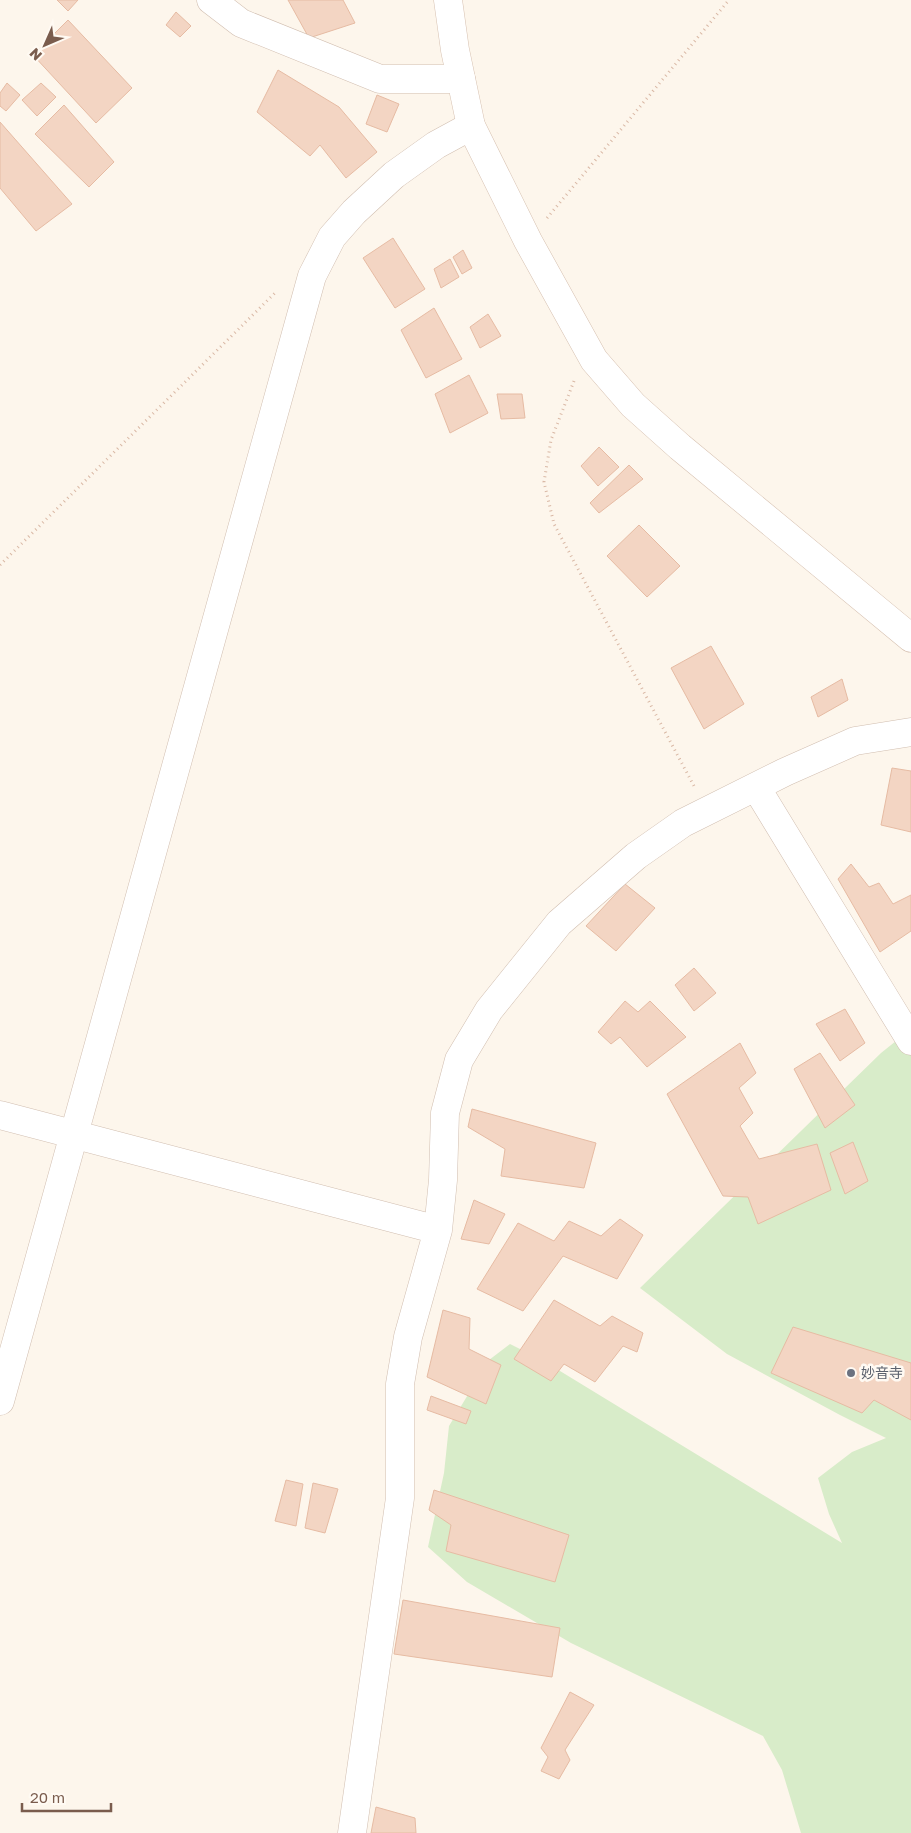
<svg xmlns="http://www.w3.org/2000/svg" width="911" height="1833" font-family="'Golos Text','Noto Sans JP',sans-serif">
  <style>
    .green { fill: #d8ecc9 }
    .building { fill: #f3d5c3; stroke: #e6bba3 }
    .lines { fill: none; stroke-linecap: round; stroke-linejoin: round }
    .street-casing { stroke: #d1beb0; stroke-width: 29 }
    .secondary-casing { stroke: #d6c0b0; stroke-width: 29 }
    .path { stroke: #d9b8a5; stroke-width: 3; stroke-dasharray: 1 4; stroke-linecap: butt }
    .street { stroke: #fff; stroke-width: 28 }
    .secondary { stroke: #fff; stroke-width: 28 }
    .worship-dot { fill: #6b7280; stroke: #fffaf3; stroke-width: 2 }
    .labels { text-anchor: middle; stroke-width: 5; stroke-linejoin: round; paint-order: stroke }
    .worship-label { font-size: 14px; fill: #5b616d; stroke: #fffaf3; text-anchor: start }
  </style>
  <rect width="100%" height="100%" fill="#fdf6ec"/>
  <path class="green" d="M911,1029V1833H801L782,1770L763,1736L571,1643L467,1582L428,1547L444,1473L449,1426L489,1360L510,1344L542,1360L842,1543L829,1514L818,1478L852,1452L886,1438L840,1415L727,1354L640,1288L881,1053Z"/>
  <path class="building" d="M57,0H78L68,11Z
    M288,0H343L355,23L309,38Z
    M176,12L191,26L180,37L166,25Z
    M68,20L132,88L96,123L33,55Z
    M278,70L339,107L377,152L346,178L320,145L310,156L257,112Z
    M7,83L20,95L6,111L0,106V93Z
    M41,83L56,97L37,116L22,100Z
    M377,95L399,104L387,132L366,124Z
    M64,105L114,162L89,187L35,134Z
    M0,122L72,204L36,231L0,188Z
    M393,238L425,289L395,308L363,258Z
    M463,250L472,268L462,274L453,257Z
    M450,259L459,277L441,288L434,269Z
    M434,308L462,359L426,378L401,330Z
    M488,314L501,336L480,348L470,327Z
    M469,375L488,413L450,433L435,394Z
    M497,394H522L525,418L501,419Z
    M599,447L619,467L598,486L581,466Z
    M629,465L643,479L599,513L590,503Z
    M639,525L680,566L647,597L607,556Z
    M711,646L744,704L704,729L671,668Z
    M842,679L848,700L818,717L811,697Z
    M892,768L911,771V832L881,825Z
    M851,864L869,887L879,883L893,904L911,895V931L880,952L838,879Z
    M625,884L655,908L616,951L586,926Z
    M694,968L716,993L694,1011L675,985Z
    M625,1001L638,1012L650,1001L686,1037L647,1067L620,1037L611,1044L598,1032Z
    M845,1009L865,1043L840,1061L816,1024Z
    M740,1043L756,1073L739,1088L753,1113L740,1126L759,1159L817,1144L831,1190L758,1224L748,1197L723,1196L667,1094Z
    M820,1053L855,1105L825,1128L794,1069Z
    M472,1109L596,1143L584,1188L501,1176L505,1149L468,1127Z
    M853,1142L868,1181L845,1194L830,1153Z
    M474,1200L505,1214L489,1244L461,1239Z
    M620,1219L643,1235L617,1279L563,1256L523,1311L477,1289L518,1223L554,1241L569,1221L601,1236Z
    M554,1300L600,1326L612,1316L643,1333L637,1352L623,1346L595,1382L564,1364L551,1381L514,1359Z
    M443,1310L470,1318L469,1349L501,1365L486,1404L427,1377Z
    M793,1327L911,1363V1420L874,1400L862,1413L771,1373Z
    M431,1396L471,1411L466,1424L427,1410Z
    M286,1480L303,1484L296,1526L275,1521Z
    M313,1483L338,1489L325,1533L305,1528Z
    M434,1490L569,1535L555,1582L446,1551L451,1525L429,1510Z
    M403,1600L560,1628L552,1677L394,1654Z
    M570,1692L594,1705L565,1750L570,1760L559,1779L541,1771L548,1757L541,1748Z
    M376,1807L415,1818L416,1833H371Z"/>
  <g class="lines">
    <g class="street-casing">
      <path id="street" d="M211,0L241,23L380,79H461
        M756,787L911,1041
        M0,1115L438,1230
        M0,1401L312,276L332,237L354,212L394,175L436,145L471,126
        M352,1833L400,1498V1384L408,1337L438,1230L443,1180L445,1113L459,1060L489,1010L559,923L636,856L683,823L785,772L855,741L911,732"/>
    </g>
    <g class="secondary-casing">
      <path id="secondary" d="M448,0L455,50L471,126L528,241L594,360L633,405L680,447L911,638"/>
    </g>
    <path class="path" d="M547,218L729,0
      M574,381L551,440L544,482L554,524L694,786
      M0,565L277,291"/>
    <use href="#street" class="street"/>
    <use href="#secondary" class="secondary"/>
  </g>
  <circle class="worship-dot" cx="851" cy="1373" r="5"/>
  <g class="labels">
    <g class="worship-label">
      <text x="861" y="1378">妙音寺</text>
    </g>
  </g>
  <g transform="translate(45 45) rotate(225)" stroke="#fffaf3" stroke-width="4" paint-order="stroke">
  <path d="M0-4L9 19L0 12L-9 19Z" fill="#7a5c4d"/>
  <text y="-8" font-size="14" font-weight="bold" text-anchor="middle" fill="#7a5c4d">N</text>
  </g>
  <path d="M22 1803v8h89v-8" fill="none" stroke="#7a5c4d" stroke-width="2.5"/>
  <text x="30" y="1803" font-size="15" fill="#7a5c4d" stroke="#fffaf3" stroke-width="4" paint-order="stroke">20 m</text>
</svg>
